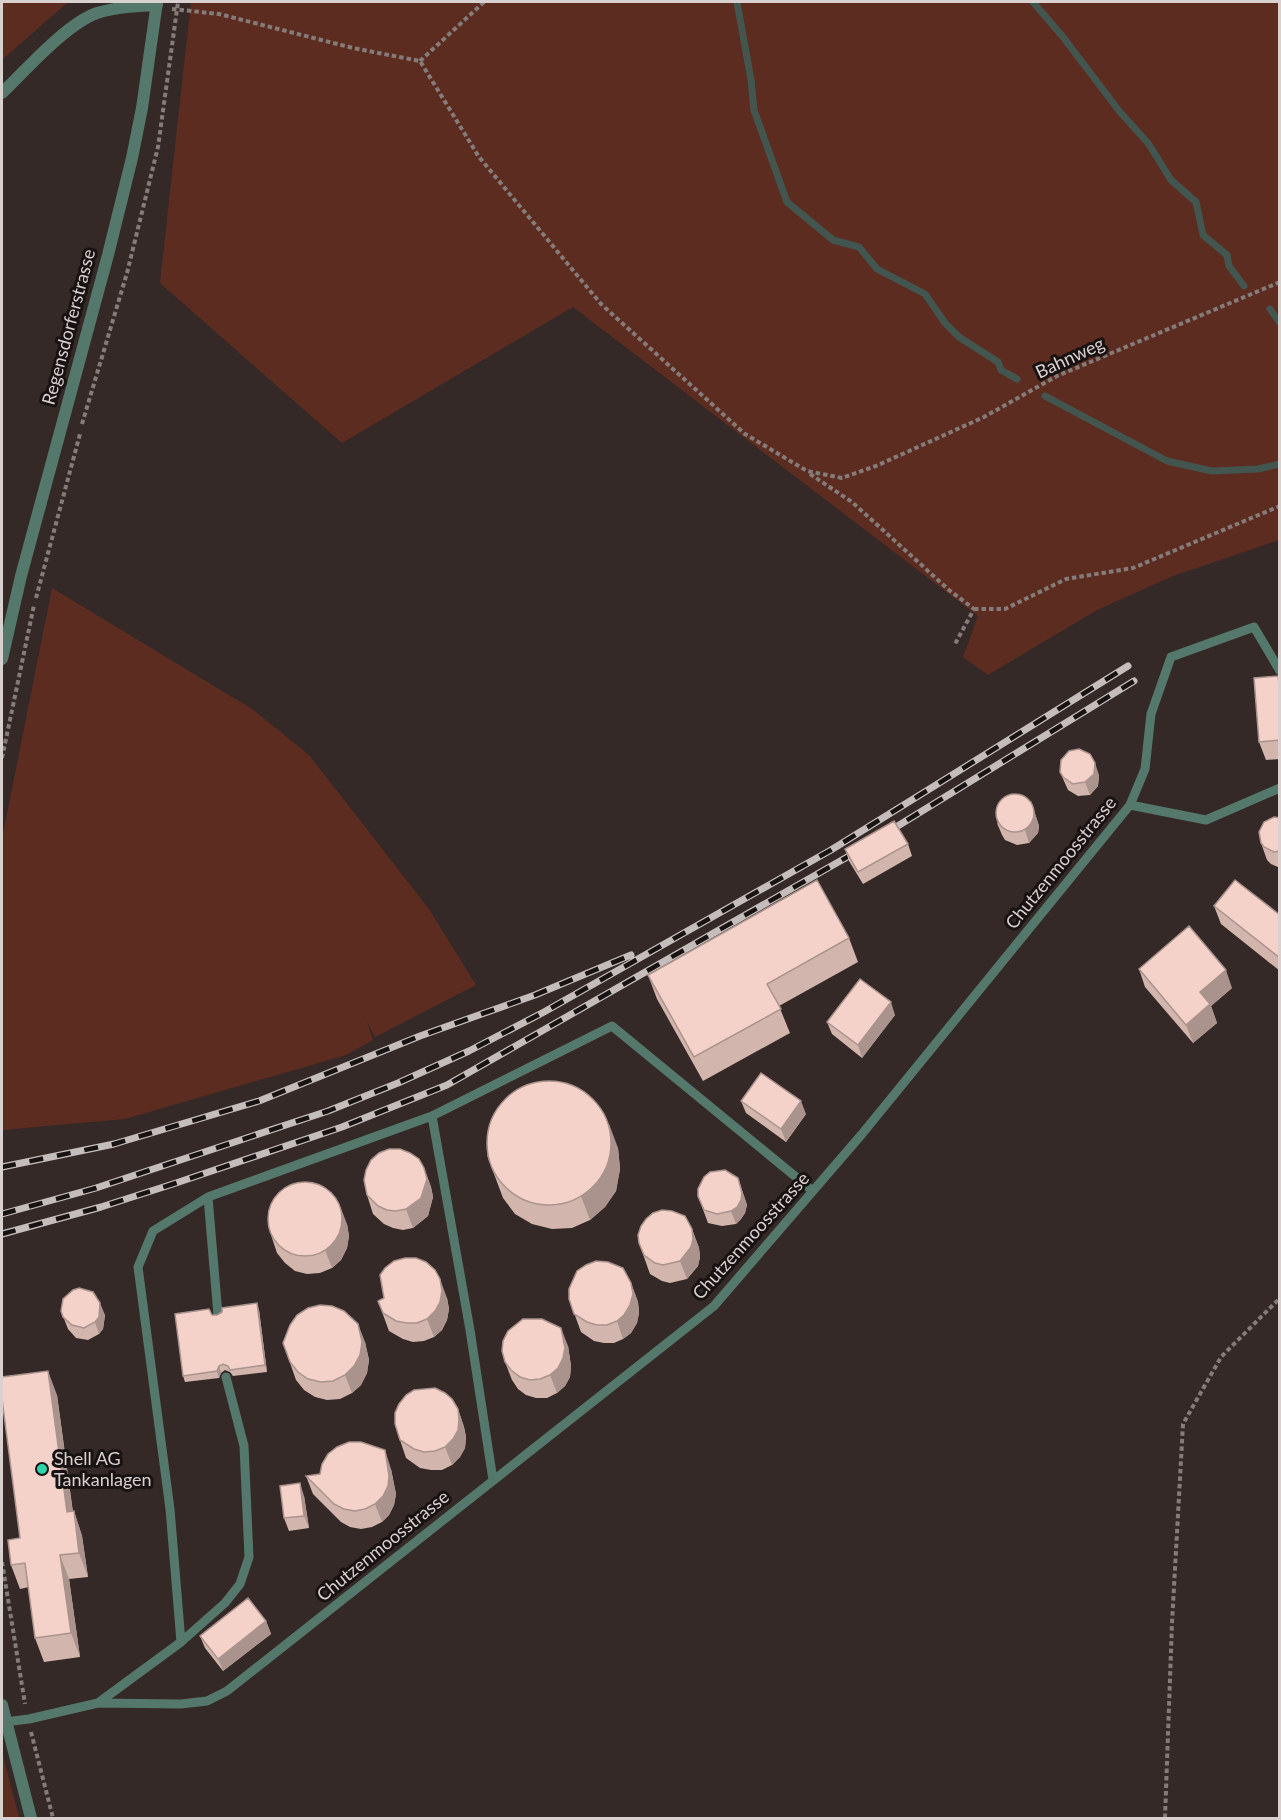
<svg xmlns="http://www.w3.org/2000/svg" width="1281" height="1820" font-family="Lato,sans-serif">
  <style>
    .green { fill: #5d2c20 }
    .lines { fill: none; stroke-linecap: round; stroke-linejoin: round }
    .stream { stroke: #42554f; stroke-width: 7 }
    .path { stroke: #857c7a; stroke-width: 4; stroke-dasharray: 4.5 3; stroke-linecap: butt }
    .service { stroke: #54786b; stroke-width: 9 }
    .tertiary { stroke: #54786b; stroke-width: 12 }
    .rail-casing { stroke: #c5bdbb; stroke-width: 7 }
    .rail { stroke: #181312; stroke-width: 4.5; stroke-dasharray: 14; stroke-linecap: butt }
    .wall { fill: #d2b5ad }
    .shaded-wall { fill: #ab938d }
    .building { fill: #f4d2c9; stroke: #ab938d; stroke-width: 1.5 }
    .poi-dot { fill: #2fd4aa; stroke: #181312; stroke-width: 2 }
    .labels { text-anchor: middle; stroke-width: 6; stroke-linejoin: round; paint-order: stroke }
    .street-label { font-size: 18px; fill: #d9d1cf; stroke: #181312 }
    .poi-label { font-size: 18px; fill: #d9d1cf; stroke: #181312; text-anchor: start }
  </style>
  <rect width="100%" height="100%" fill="#342927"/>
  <path class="green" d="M2,2H68L2,60Z
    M191,2H1279V540L1173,576L1097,610L988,675L963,657L978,616L573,307L342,443L160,283Z
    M52,588L252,709L309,755L429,909L476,985L375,1037L367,1022L373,1040L346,1055L125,1119L2,1130V839Z
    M2,1752L19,1818H2Z"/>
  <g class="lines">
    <path class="stream" d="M737,2L751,80L754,110L787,202L833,240L859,247L877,269L925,294L945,323L959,337L998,362L1001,370L1017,379
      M1033,2L1063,37L1120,112L1148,143L1171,180L1196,202L1203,235L1227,255L1229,266L1244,286
      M1270,309L1280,323
      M1045,396L1167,461L1212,471L1258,469L1280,464"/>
    <path class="path" d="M172,9L219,14L353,48L420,61L479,157L601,304L745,434L807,471L842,478L876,466L984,417L1057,376L1280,282
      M420,61L484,2
      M82,424L127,273L158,147L178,2
      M810,474L852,502L949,590L974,609L955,644
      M36,598L80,434
      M974,609H1005L1066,579L1133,568L1280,506
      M2,758L34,605
      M2,1562L25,1704
      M31,1732L53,1818
      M1165,1818L1172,1623L1183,1424L1221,1357L1280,1298"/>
    <path class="service" d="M1130,805L1206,820L1280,788
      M432,1116L470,1330L493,1480
      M208,1197L432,1116L612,1026L813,1191
      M218,1315L208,1197L153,1231L138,1267L170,1509L181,1642L225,1603L240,1584L249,1557L244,1446L226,1377
      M98,1703L181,1642
      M5,1722L29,1719L98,1703L181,1704L207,1701L227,1691L714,1306L862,1134L1130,805L1145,769L1151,714L1171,657L1254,627L1280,671"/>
    <path class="tertiary" d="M2,93C26,70 66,24 97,13C117,7 137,6 157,5
      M2,659L21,576L108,255L132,158L142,108L157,2
      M2,1705L31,1818"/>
    <g class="rail-casing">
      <path id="rail" d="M883,835L1134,681
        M2,1167L114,1144L259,1101L420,1036L535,995L631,955
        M2,1214L96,1188L328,1111L398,1083L469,1051L544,1012L831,850L1128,666
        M2,1234L101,1207L176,1183L342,1127L447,1085L863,848"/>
    </g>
    <use href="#rail" class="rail"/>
  </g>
  <path class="wall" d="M1278,676L1280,680V759L1266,760L1259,742Z
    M1060,772L1099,775L1098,786L1090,795L1078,796L1068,790Z
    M1031,801L1039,826L1038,833L1029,843L1017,845L1005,840L1002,835L997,823Z
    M1280,818V868L1271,864L1267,860L1261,843Z
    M908,844L912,856L863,884L849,861L845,849Z
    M1214,906L1280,915V971L1221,924Z
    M849,938L858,962L779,1006L790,1033L703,1081L657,999L648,975Z
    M1139,969L1232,988L1211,1006L1217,1023L1193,1043L1145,987Z
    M895,1015L862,1058L832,1034L827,1022Z
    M741,1101L806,1114L786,1142L746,1113Z
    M618,1148L620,1169L616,1191L605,1207L590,1220L572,1228L552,1229L532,1224L515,1214L503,1198L487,1155Z
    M424,1168L431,1187L433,1197L428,1216L413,1228L403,1230L393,1228L384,1224L373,1214L367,1195Z
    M738,1178L747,1205L745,1213L741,1219L736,1224L722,1226L708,1223L698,1196Z
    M347,1224L349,1236L347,1248L341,1260L332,1268L320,1273L307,1274L295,1271L285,1263L277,1253L271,1235Z
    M692,1229L699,1248L700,1257L698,1266L687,1279L670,1283L662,1281L650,1274L639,1243Z
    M631,1283L638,1302L639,1313L637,1323L631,1333L623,1339L614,1343H604L594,1341L581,1332L569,1299Z
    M384,1298H447L449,1309L447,1320L442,1330L434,1337L424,1341L413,1342L403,1339L389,1331L378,1301Z
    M259,1310L267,1372L233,1376L230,1372L225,1370L221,1373L219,1378L185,1382L183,1376L212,1315H217Z
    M61,1311L105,1315L103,1329L99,1334L88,1340L76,1338L68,1329Z
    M365,1342L369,1360L367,1373L361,1385L352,1393L340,1399L327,1400L315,1397L304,1390L296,1380L283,1343Z
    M568,1346L571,1366L570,1377L565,1386L557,1393L547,1398H536L526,1395L518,1389L512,1380L505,1362Z
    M57,1395L73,1512L74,1511L82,1536L88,1577L69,1579L80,1657L44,1662L35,1638L29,1587L20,1589L11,1565L20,1538Z
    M458,1409L464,1427L466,1437L465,1448L460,1457L452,1465L442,1470H431L420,1468L406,1458L400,1440Z
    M391,1469L396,1494L394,1505L389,1515L382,1522L372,1527L361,1529L350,1527L341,1522L313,1494L306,1476Z
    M304,1496L309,1528L289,1531L284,1518Z
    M266,1621L271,1634L223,1671L205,1648L200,1636Z"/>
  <path class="shaded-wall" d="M1095,763L1099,775L1098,786L1090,795L1085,782Z
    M1031,801L1039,826L1038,833L1029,843L1025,830Z
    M1226,970L1232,988L1211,1006L1217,1023L1193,1043L1186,1025L1200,992Z
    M891,1002L895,1015L862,1058L858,1045Z
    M801,1101L806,1114L786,1142L781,1129Z
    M609,1124L618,1148L620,1169L616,1191L605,1207L590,1220L581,1196Z
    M424,1168L431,1187L433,1197L428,1216L413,1228L406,1209Z
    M738,1178L747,1205L745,1213L741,1219L736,1224L731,1211Z
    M340,1206L347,1224L349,1236L347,1248L341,1260L332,1268L325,1250Z
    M692,1229L699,1248L700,1257L698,1266L687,1279L680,1261Z
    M440,1279L447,1298L449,1309L447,1320L442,1330L434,1337L427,1319Z
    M631,1283L638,1302L639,1313L637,1323L631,1333L623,1339L617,1321Z
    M100,1303L105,1315L103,1329L99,1334L95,1322Z
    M257,1303L259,1310L267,1372L265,1365Z
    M358,1324L365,1342L369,1360L367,1373L361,1385L352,1393L345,1375Z
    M561,1328L568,1346L571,1366L570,1377L565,1386L557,1393L550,1375Z
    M219,1366L221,1373L219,1378L217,1371Z
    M48,1371L57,1395L76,1536L67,1512Z
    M458,1409L464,1427L466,1437L465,1448L460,1457L452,1465L445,1447Z
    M385,1450L391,1469L396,1494L394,1505L389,1515L382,1522L375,1504Z
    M300,1483L304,1496L309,1528L304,1516Z
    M74,1511L82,1536L88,1577L79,1553Z
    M60,1555L69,1579L80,1657L71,1633Z
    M266,1621L271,1634L223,1671L218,1659Z"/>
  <path class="building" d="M1278,676L1280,691V740L1259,742L1254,678Z
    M1079,749L1090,754L1095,763L1094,774L1085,782L1073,784L1063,777L1060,772L1061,760L1069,751Z
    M996 813a19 19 0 1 1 38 0a19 19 0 1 1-38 0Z
    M1274,817L1280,818V851L1274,852L1264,847L1261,843L1259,832L1264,822Z
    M894,821L908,844L858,872L845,849Z
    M817,880L849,938L767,984L781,1009L694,1057L648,975Z
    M1235,880L1280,915V958L1214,906Z
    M1189,926L1226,970L1200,992L1210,1004L1186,1025L1139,969Z
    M860,979L891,1002L858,1045L827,1022Z
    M761,1073L801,1101L781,1129L741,1101Z
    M487 1143a62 62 0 1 1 124 0a62 62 0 1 1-124 0Z
    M389,1149H400L410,1153L419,1159L424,1168L427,1179L421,1198L406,1209L396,1211L387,1210L378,1206L367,1195L364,1180L366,1170L371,1160L379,1153Z
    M725,1170L738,1178L742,1193L741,1200L737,1207L731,1211L717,1214L704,1210L698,1196V1189L704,1177L710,1172Z
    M268 1219a37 37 0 1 1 74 0a37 37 0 1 1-74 0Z
    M662,1210L672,1211L685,1216L692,1229L693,1239L691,1247L680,1261L663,1265L655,1263L644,1255L639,1243L638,1235L641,1226L646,1219L653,1213Z
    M405,1258H416L426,1262L435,1270L440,1279L442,1291L440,1302L435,1311L427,1319L417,1323H407L396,1321L383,1313L378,1301L384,1298L380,1275L385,1268L394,1261Z
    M596,1261L608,1262L623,1268L631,1283L633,1294L630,1305L624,1315L617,1321L607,1325H597L587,1322L574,1314L569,1299V1289L577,1271L586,1265Z
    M79,1288L93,1292L100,1303L99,1317L95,1322L84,1328L72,1325L63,1317L61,1311L63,1299L73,1290Z
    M257,1303L265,1365L230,1370L228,1366L223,1364L219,1366L217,1371L183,1376L175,1314L209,1309L212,1315H217L222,1312V1308Z
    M320,1305L332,1306L344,1311L358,1324L362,1342L360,1355L354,1366L345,1375L333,1381L321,1382L308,1379L298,1372L290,1362L283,1343L290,1325L297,1315L308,1308Z
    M523,1319H542L561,1328L565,1348L563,1358L558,1368L550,1375L540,1379L530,1380L520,1377L511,1370L505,1362L502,1351L503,1341L508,1331Z
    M48,1371L67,1512L74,1511L79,1553L60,1555L71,1633L35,1638L25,1563L11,1565L8,1540L20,1538L2,1399V1377Z
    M435,1388L445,1393L452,1399L458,1409L459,1419L458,1430L453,1439L445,1447L435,1451L424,1452L414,1449L400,1440L395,1424V1413L399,1404L406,1395L414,1390Z
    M349,1442H361L385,1450L389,1476L388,1486L383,1496L375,1504L365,1509L355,1511L344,1509L334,1504L306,1476L320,1474L322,1464L328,1454L337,1447Z
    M300,1483L304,1516L284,1518L280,1486Z
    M248,1598L266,1621L218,1659L200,1636Z"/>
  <circle class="poi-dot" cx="42" cy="1469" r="6"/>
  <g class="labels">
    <g class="street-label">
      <text transform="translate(69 327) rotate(-75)" y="6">Regensdorferstrasse</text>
      <text transform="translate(1070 358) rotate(-25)" y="6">Bahnweg</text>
      <text transform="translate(1061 863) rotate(-51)" y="6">Chutzenmoosstrasse</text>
      <text transform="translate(751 1236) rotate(-48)" y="6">Chutzenmoosstrasse</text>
      <text transform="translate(383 1546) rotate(-39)" y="6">Chutzenmoosstrasse</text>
    </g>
    <g class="poi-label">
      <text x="54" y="1465">Shell AG<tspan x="54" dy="21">Tankanlagen</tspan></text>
    </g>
  </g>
  <rect width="1281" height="1820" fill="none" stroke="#d9d1cf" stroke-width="6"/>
</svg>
